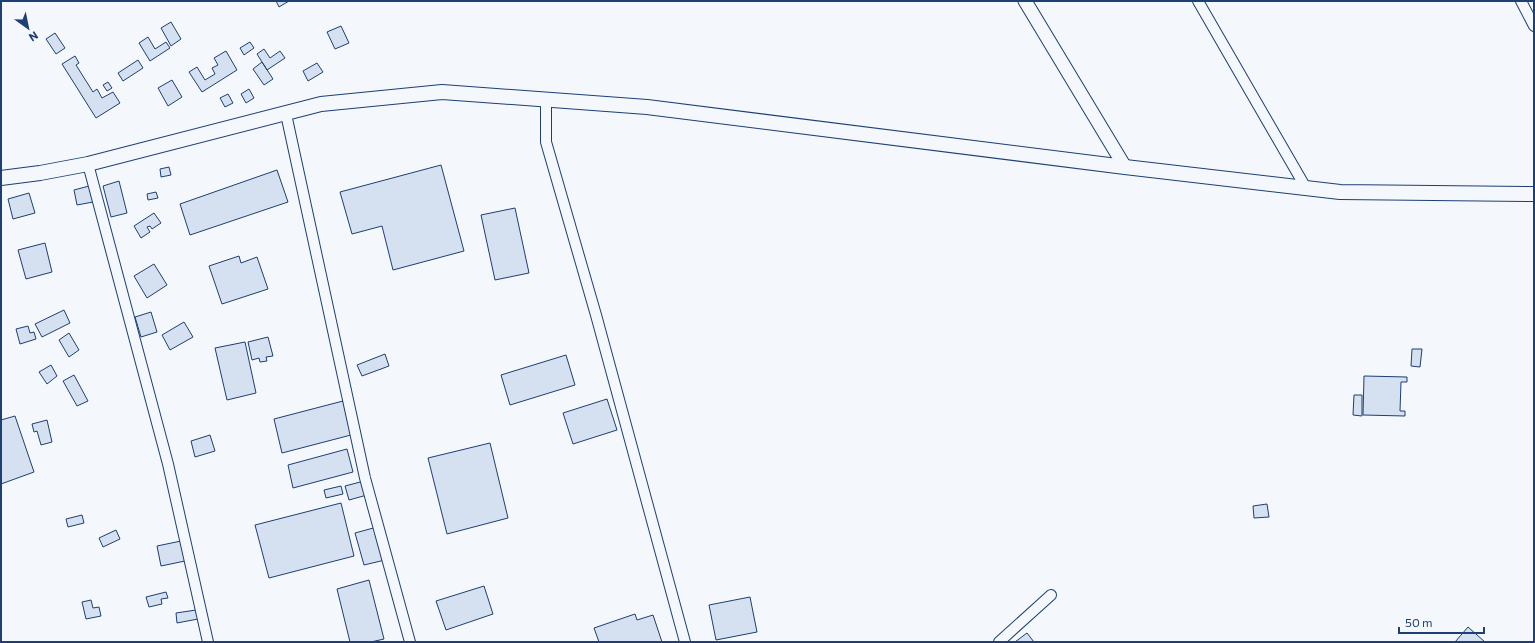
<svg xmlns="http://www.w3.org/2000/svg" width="1535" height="643" font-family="Commissioner,sans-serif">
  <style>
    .building { fill: #d5e0f0; stroke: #1d3f73 }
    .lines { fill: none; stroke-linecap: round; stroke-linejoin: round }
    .minor-casing { stroke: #1d3f73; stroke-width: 12 }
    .tertiary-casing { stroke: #1d3f73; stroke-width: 15 }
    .secondary-casing { stroke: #1d3f73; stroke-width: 16 }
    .minor { stroke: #f4f7fb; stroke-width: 10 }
    .tertiary { stroke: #f4f7fb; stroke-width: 13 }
    .secondary { stroke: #f4f7fb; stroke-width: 14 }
  </style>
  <rect width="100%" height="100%" fill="#f4f7fb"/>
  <path class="building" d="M276,1H289L279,7Z
    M171,22L181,39L171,46L161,28Z
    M341,26L349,43L335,49L327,32Z
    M55,33L65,48L56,54L46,39Z
    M148,37L155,49L166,42L170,48L150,61L139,43Z
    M250,42L254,48L244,55L240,48Z
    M264,49L270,58L280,51L285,58L267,70L257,54Z
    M226,51L237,70L202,92L189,72L197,67L205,80L215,74L212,68L218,65L214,58Z
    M75,56L79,63L76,65L93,92L97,89L102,98L113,92L120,103L96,118L62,64Z
    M138,60L143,68L123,81L118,73Z
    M262,62L273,79L264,85L253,69Z
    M317,63L323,72L308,81L303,71Z
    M172,80L182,97L168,106L158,88Z
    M108,82L112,88L107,91L103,85Z
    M249,89L254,98L246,103L241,94Z
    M228,94L233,103L225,107L220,98Z
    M441,165L464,251L393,270L382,226L352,234L340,192Z
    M169,167L171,175L161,177L160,169Z
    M277,170L288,202L190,235L180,204Z
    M119,181L127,213L111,217L103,186Z
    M89,186L93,202L77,205L74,190Z
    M156,192L158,198L148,200L147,194Z
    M29,193L35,213L13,219L8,199Z
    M515,208L529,273L495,280L481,215Z
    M154,213L161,223L152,229L150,226L147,227L150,232L141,238L134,226Z
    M45,243L52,272L26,279L18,250Z
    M239,256L241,263L257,257L268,289L222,304L209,266Z
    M154,264L167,285L147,298L134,276Z
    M64,310L70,323L42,337L35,324Z
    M151,312L157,332L141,337L135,317Z
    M184,322L193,337L170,350L162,335Z
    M28,326L30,333L34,332L36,339L20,344L16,329Z
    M69,333L79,350L69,357L59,340Z
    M268,337L273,356L266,357L267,361L260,362L259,358L252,360L248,342Z
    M245,342L256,393L227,400L215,348Z
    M1412,349H1422L1420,367L1411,366Z
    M385,354L389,366L362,376L357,365Z
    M566,355L575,385L510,405L501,375Z
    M51,365L57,376L47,384L39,372Z
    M74,375L88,401L77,406L63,381Z
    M1364,376L1407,377V382H1401L1400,411H1405V416L1363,415Z
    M1354,395H1362V416L1353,415Z
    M607,399L617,430L573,444L563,413Z
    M343,401L351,435L282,453L274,419Z
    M15,416L34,472L1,484V420Z
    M47,420L52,442L41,445L37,431L34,432L32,424Z
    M210,435L215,451L195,457L191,441Z
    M490,443L508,518L447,534L428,458Z
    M347,449L353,472L293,488L288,465Z
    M364,481L367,495L349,500L345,486Z
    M341,486L343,494L326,498L324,490Z
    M341,503L354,556L269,578L255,525Z
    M1267,504L1269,517L1254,518L1253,506Z
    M82,515L84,523L68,527L66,519Z
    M377,527L385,560L364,565L355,533Z
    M116,530L120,539L103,547L99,538Z
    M181,541L185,561L161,566L157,546Z
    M369,580L384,639L371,642H350L337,589Z
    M484,586L493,614L446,630L436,601Z
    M166,592L168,598L161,599L162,604L149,607L146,597Z
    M750,597L757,632L716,640L709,605Z
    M91,600L93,608L99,607L101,616L86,619L82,602Z
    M196,610L198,619L177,623L176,613Z
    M635,614L637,620L653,615L662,642H599L594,628Z
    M1468,627L1485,642H1455Z
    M1027,633L1034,642H1015Z"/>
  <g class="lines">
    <g class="minor-casing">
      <path id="minor" d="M1198,1L1306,188
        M1521,1L1534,26
        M546,100V142L596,315L685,642
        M286,114L365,478L410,642
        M88,164L168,464L208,642
        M999,642L1051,595"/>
    </g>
    <g class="tertiary-casing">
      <path id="tertiary" d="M1025,1L1125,167"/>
    </g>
    <g class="secondary-casing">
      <path id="secondary" d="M1,178L40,173L88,164L321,104L442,92L647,107L1125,167L1340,192L1534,194"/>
    </g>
    <use href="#minor" class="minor"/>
    <use href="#tertiary" class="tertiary"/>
    <use href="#secondary" class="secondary"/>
  </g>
  <rect width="1535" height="643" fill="none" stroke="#1d3f73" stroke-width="4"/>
  <g transform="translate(28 28) rotate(147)" stroke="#f4f7fb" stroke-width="3" paint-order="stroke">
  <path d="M0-3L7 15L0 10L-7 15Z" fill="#1d3f73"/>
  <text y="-6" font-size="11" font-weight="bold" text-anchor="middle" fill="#1d3f73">N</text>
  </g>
  <path d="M1399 627v6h85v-6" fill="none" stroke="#1d3f73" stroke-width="2"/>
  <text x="1405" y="627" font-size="12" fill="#1d3f73" stroke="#f4f7fb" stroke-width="3" paint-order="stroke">50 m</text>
</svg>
